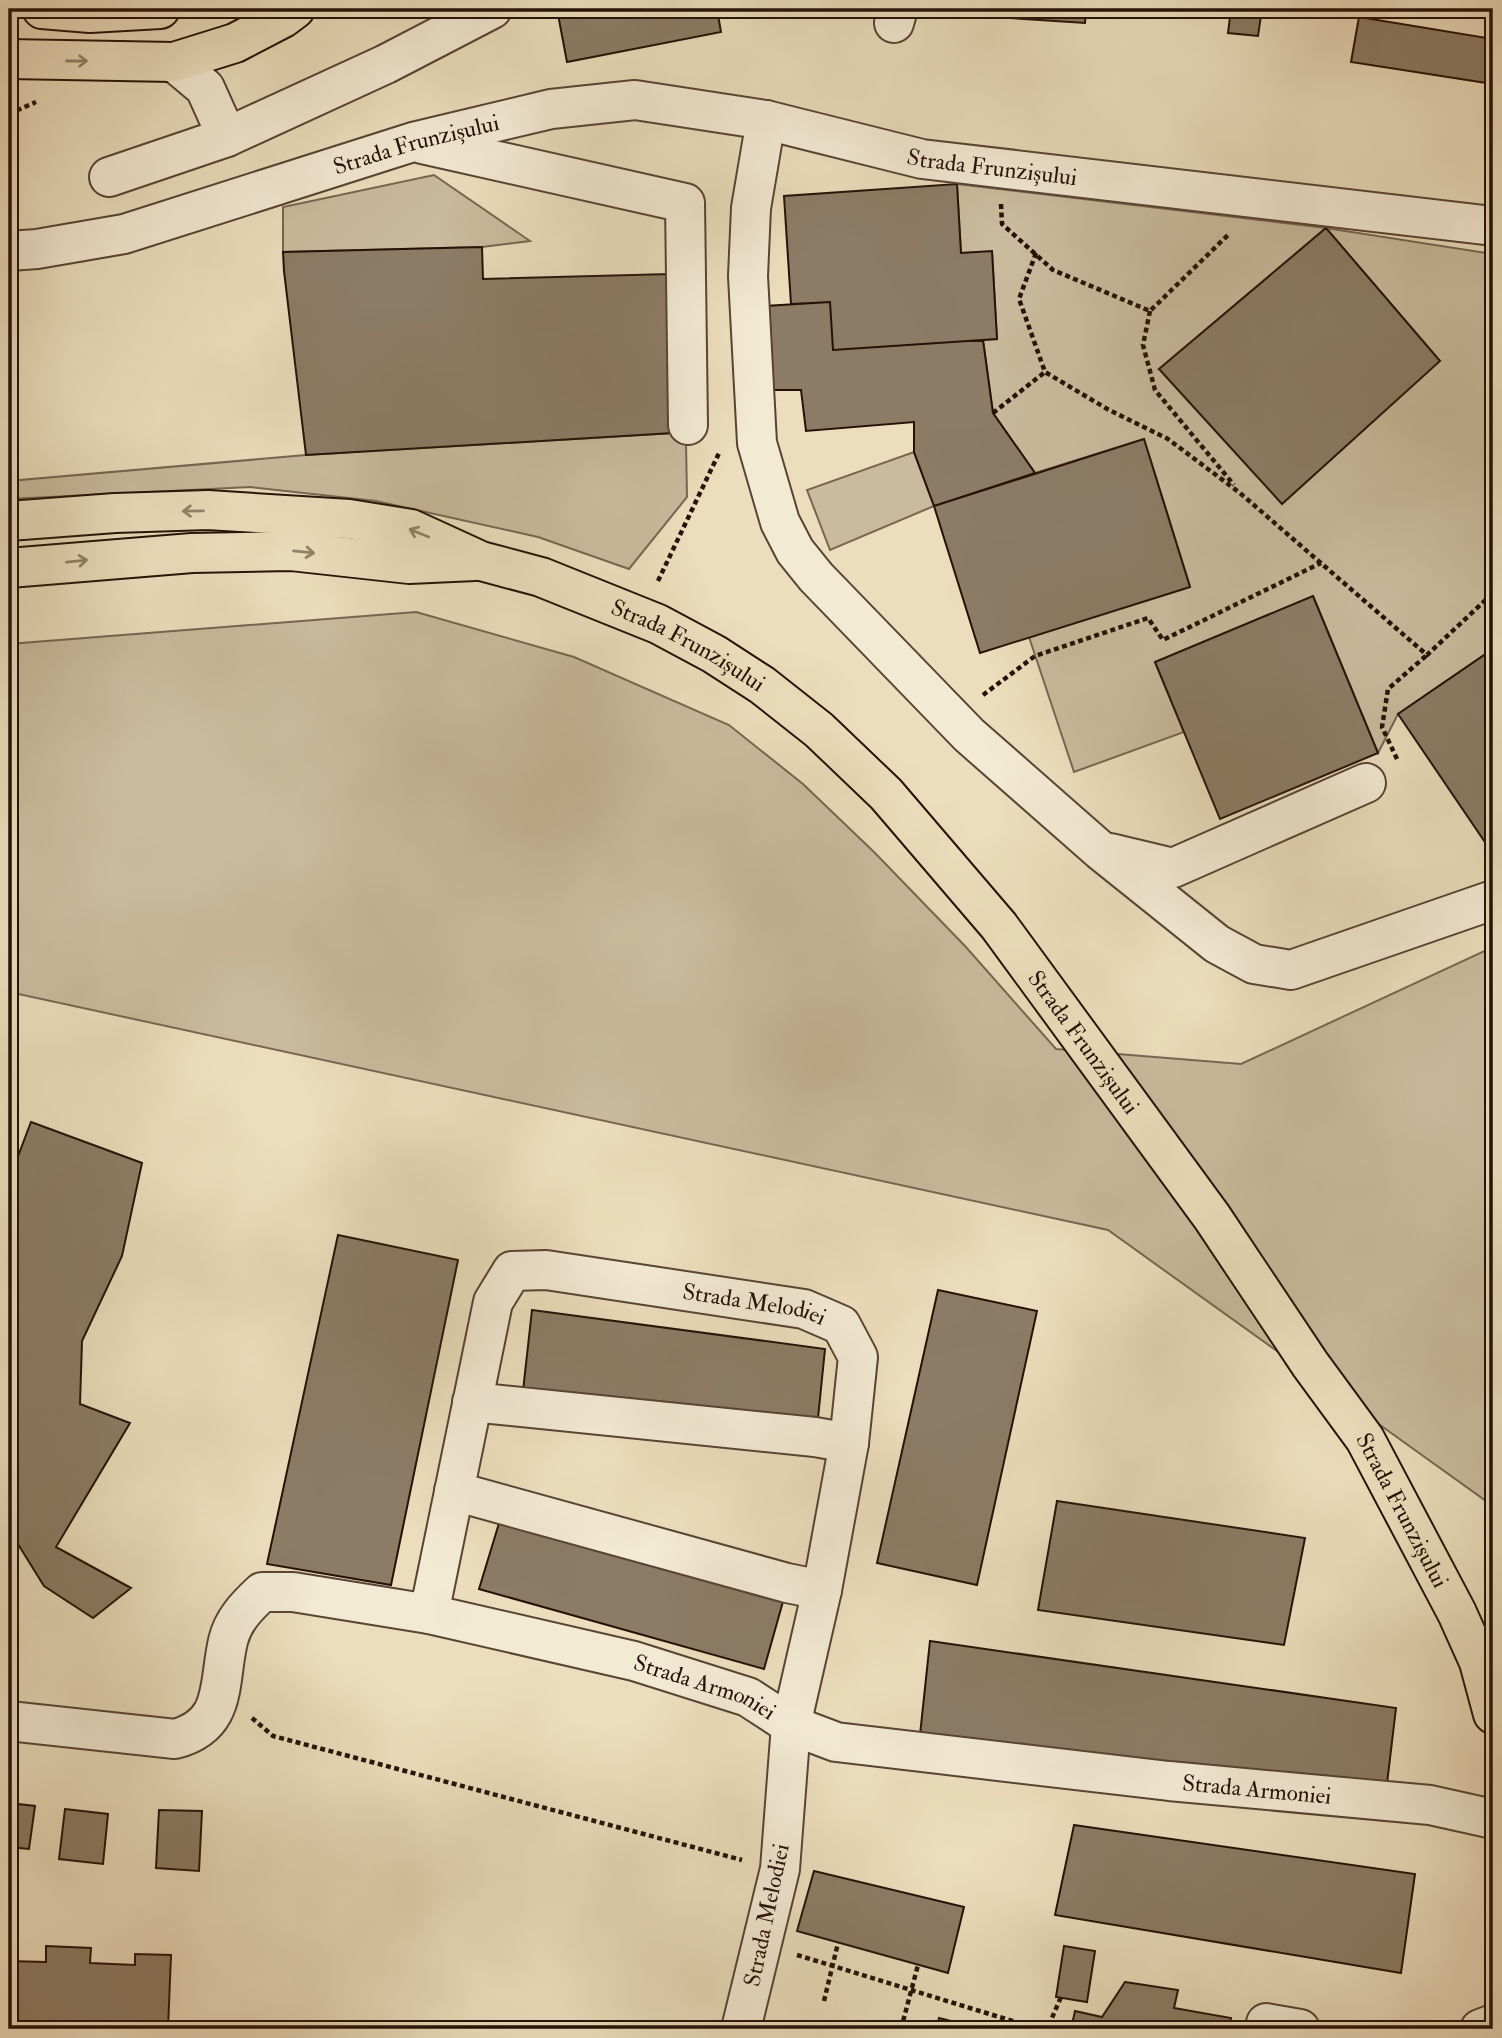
<svg xmlns="http://www.w3.org/2000/svg" width="1502" height="2038" font-family="'IM FELL Double Pica',serif">
  <style>
    .green { fill: #cabb9e; stroke: #786652; stroke-width: 2; fill-rule: evenodd }
    .building { fill: #8c7c66; stroke: #251107; stroke-width: 2 }
    .lines { fill: none; stroke-linecap: round; stroke-linejoin: round }
    .minor-casing { stroke: #574434; stroke-width: 42 }
    .major-casing { stroke: #251107; stroke-width: 42 }
    .path { stroke: #251107; stroke-width: 4.5; stroke-dasharray: 5 3.5; stroke-linecap: butt }
    .minor { stroke: #f3ead4; stroke-width: 38 }
    .major { stroke: #ecdebd; stroke-width: 38 }
    .oneway { stroke: #92826b }
    .labels { text-anchor: middle; stroke-width: 5; stroke-linejoin: round; paint-order: stroke }
    .street-label { font-size: 23px; fill: #251107; stroke: #f3ead4 }
  </style>
  <rect width="100%" height="100%" fill="#ecdebd"/>
  <filter id="stains"><feTurbulence type="fractalNoise" baseFrequency=".00286" numOctaves="4"/><feColorMatrix values="0 0 0 0 .2 0 0 0 0 .09 0 0 0 0 .02 0 0 0 .5 -.17"/></filter>
  <radialGradient id="worn" r=".72"><stop offset=".6" stop-color="#630" stop-opacity="0"/><stop offset="1" stop-color="#630" stop-opacity=".3"/></radialGradient>
  <path class="green" d="M434,175L530,241L482,247L283,252V207Z
    M957,184L1326,228L1493,254V649L1398,714L1378,753L1313,596L1155,662L1184,732L1074,772L1029,637L1190,586L1144,439L1035,473L993,413L983,340L997,339L992,252L961,253ZM1326,228L1439,360L1159,369L1160,368Z
    M673,433L686,442L687,497L629,569L538,537L376,501L250,487L9,499V481L306,455Z
    M914,452L934,506L830,550L807,490Z
    M416,612L574,657L729,725L803,784L874,852L965,946L1056,1049L1241,1064L1493,947V1506L1108,1230L9,992V644Z"/>
  <path class="building" d="M557,9H717L721,32L567,62Z
    M933,9H1086L1085,23L932,13Z
    M1231,9H1262L1258,36L1228,33Z
    M1359,17L1493,39V84L1351,62Z
    M957,184L961,253L992,251L997,339L833,350L830,302L791,304L784,196Z
    M1326,228L1440,361L1282,504L1159,369Z
    M482,247L483,279L670,274L673,433L306,455L284,271L283,252Z
    M830,302L833,350L983,340L993,413L1035,473L934,506L914,452V422L806,431L801,390H769L765,306Z
    M1144,439L1190,587L980,653L934,506Z
    M1313,596L1378,753L1220,819L1155,662Z
    M1493,649V854L1398,714Z
    M31,1122L142,1163L122,1256L82,1341L80,1404L130,1423L56,1547L131,1588L93,1618L44,1586L13,1536L9,1519V1180Z
    M338,1235L458,1260L391,1585L267,1564Z
    M938,1290L1037,1311L977,1585L877,1563Z
    M532,1310L825,1349L817,1428L523,1391Z
    M1057,1501L1305,1538L1284,1645L1038,1610Z
    M500,1520L784,1598L764,1669L479,1589Z
    M930,1641L1396,1708L1386,1792L920,1735Z
    M9,1803L35,1806L29,1849L9,1847Z
    M65,1809L108,1814L103,1864L59,1859Z
    M159,1810L202,1811L199,1871L156,1868Z
    M1074,1825L1415,1874L1401,1973L1055,1915Z
    M814,1871L964,1907L948,1973L797,1931Z
    M46,1946L91,1948L90,1963L135,1965V1954L171,1955L168,2029L41,2027V2029H9V1961L46,1962Z
    M1064,1946L1095,1951L1087,2002L1056,1997Z
    M1125,1982L1178,1990L1174,2008L1231,2018L1230,2029H1071L1075,2011L1102,2017Z
    M939,2018L983,2029H936Z"/>
  <g class="lines">
    <g class="minor-casing">
      <g id="minor">
        <path d="M894,23L898,9"/>
        <path d="M174,62L205,88L227,137L386,64L492,9"/>
        <path d="M766,120L751,208L748,276L757,443L780,522L795,551L816,577L969,735L1101,851L1217,944L1254,964L1291,970L1493,900"/>
        <path d="M422,144L685,203L688,425"/>
        <path d="M109,177L227,137"/>
        <path id="s1" d="M9,251L37,249L124,234L413,142L551,109L635,100L766,120L922,159L1493,226"/>
        <path d="M1110,853L1173,868L1366,783"/>
        <path d="M472,1402L815,1437L849,1443"/>
        <path d="M454,1491L787,1583L822,1590"/>
        <path id="s2" d="M429,1614L493,1302L512,1271L546,1270L804,1309L841,1325L858,1357L849,1443L822,1590L791,1725L780,1869L741,2029"/>
        <path id="s3" d="M9,1721L175,1739C228,1725 218,1683 228,1641C233,1620 247,1606 262,1592H293L429,1614L634,1661L748,1697L791,1725L836,1742L1169,1781L1430,1805L1493,1819"/>
        <path d="M1266,2023L1300,2029"/>
        <path d="M1480,2029L1493,2024"/>
      </g>
    </g>
    <g class="major-casing">
      <g id="major">
        <path d="M42,9L90,13L160,9"/>
        <path d="M9,59L174,62L235,43L283,18L295,9"/>
        <path id="s4" d="M9,521L115,513L208,510L349,519L411,529L481,561L541,577L658,624L714,654L762,685L819,730L886,794L999,926L1212,1217L1310,1364L1365,1439L1457,1613L1479,1662L1493,1714"/>
        <path d="M9,568L192,553L291,551L409,564L475,561"/>
      </g>
    </g>
    <path class="path" d="M9,114L36,102
      M1001,204L1002,224L1053,270L1150,311L1229,234
      M1036,253L1019,299L1045,372L1109,410L1168,439L1240,493L1427,655L1493,593
      M1150,311L1143,345L1155,390L1234,485
      M993,413L1045,372
      M658,581L720,451
      M983,695L1035,656L1148,618L1163,640L1321,563
      M1397,759L1382,727L1388,689L1427,655
      M252,1718L273,1736L742,1860
      M797,1955L1032,2027H1048L1061,1997
      M824,2001L838,1943
      M901,2029L918,1965"/>
    <use href="#minor" class="minor"/>
    <use href="#major" class="major"/>
  </g>
  <defs><path id="oneway-shaft" d="M-6 0H5M1.5-3L5.5 0L1.5 3" fill="none" stroke-width="1.6" stroke-linecap="round" stroke-linejoin="round" transform="scale(1.75)"/></defs>
  <g class="oneway">
    <use href="#oneway-shaft" transform="translate(77 61)"/>
    <use href="#oneway-shaft" transform="translate(193 511) rotate(179)"/>
    <use href="#oneway-shaft" transform="translate(419 533) rotate(-158)"/>
    <use href="#oneway-shaft" transform="translate(304 552) rotate(6)"/>
    <use href="#oneway-shaft" transform="translate(77 561) rotate(-6)"/>
  </g>
  <g class="labels">
    <g class="street-label">
      <text dy="8" stroke="none"><textPath href="#s1" startOffset="422">Strada Frunzișului</textPath></text>
      <text dy="8" stroke="none"><textPath href="#s1" startOffset="1010">Strada Frunzișului</textPath></text>
      <text dy="8" stroke="none"><textPath href="#s4" startOffset="705">Strada Frunzișului</textPath></text>
      <text dy="8" stroke="none"><textPath href="#s4" startOffset="1272">Strada Frunzișului</textPath></text>
      <text dy="8" stroke="none"><textPath href="#s2" startOffset="600">Strada Melodiei</textPath></text>
      <text dy="8" stroke="none"><textPath href="#s4" startOffset="1839">Strada Frunzișului</textPath></text>
      <text dy="8" stroke="none"><textPath href="#s3" startOffset="803">Strada Armoniei</textPath></text>
      <text dy="8" stroke="none"><textPath href="#s3" startOffset="1370">Strada Armoniei</textPath></text>
      <text transform="translate(766 1915) rotate(-78)" y="8">Strada Melodiei</text>
    </g>
  </g>
  <rect width="1502" height="2038" fill="none" stroke="#ecdebd" stroke-width="35"/>
  <rect x="10" y="10" width="1481" height="2017" fill="none" stroke="#251107" stroke-width="3.5"/>
  <rect x="18" y="18" width="1467" height="2003" fill="none" stroke="#251107" stroke-width="2"/>
  <rect width="100%" height="100%" filter="url(#stains)"/>
  <rect width="100%" height="100%" fill="url(#worn)"/>
</svg>
